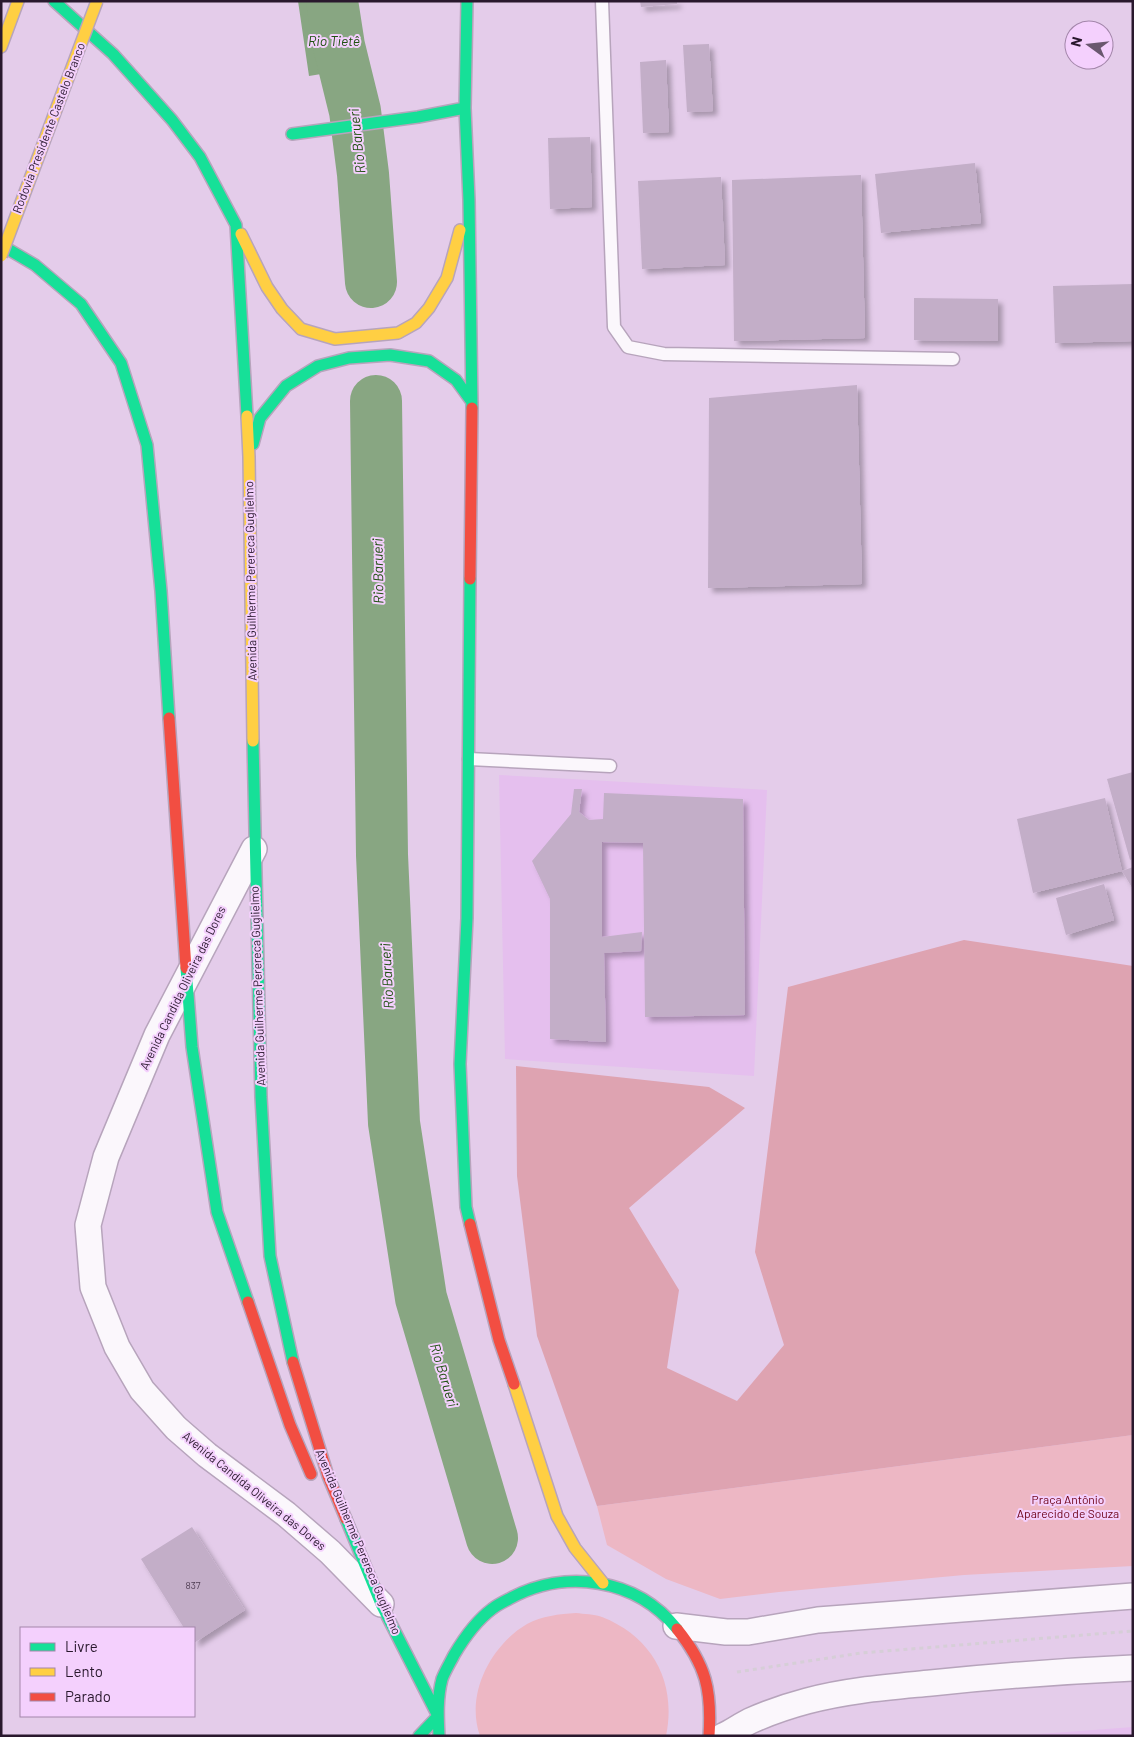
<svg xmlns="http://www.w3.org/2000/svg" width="1134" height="1737" font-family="Barlow,sans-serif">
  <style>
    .built { fill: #e5bfee }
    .green { fill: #edb7c4 }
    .forest { fill: #dea3b1 }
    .water { fill: #88a682 }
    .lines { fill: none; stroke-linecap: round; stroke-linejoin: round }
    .river { stroke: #88a682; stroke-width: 52 }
    .building { fill: #c3aec8; filter: url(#shadow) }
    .lane-casing { stroke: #b7a4bc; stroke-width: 15 }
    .street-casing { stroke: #b7a4bc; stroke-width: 28 }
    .fast-casing { stroke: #b7a4bc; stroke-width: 14 }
    .slow-casing { stroke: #b7a4bc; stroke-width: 14 }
    .jam-casing { stroke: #b7a4bc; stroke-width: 14 }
    .path { stroke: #d6ced7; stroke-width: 3; stroke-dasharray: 4 4; stroke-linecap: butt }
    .lane { stroke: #fbf7fc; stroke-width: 12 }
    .street { stroke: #fbf7fc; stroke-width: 25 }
    .fast { stroke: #16e098; stroke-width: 11 }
    .slow { stroke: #ffcf43; stroke-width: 11 }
    .jam { stroke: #f24e42; stroke-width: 11 }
    .slow-bridge-casing { stroke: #b7a4bc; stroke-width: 14; stroke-linecap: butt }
    .slow-bridge { stroke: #ffcf43; stroke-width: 11 }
    .labels { text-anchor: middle; stroke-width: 4; stroke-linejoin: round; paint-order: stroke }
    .number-label { font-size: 10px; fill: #503e54 }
    .street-label { font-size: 12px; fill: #29182d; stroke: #f4d0fd }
    .park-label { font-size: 12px; fill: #6d0016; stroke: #f4d0fd }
    .water-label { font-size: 14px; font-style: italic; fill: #1e5110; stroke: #f4d0fd }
  </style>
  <defs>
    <filter id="shadow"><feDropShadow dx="4.5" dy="4.5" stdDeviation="2.5" flood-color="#0004"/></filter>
  </defs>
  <rect width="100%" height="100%" fill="#e4ccea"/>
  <path class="built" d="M499,775L767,790L754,1076L505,1059Z
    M1133,1727V1736H1014Z"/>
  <path class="green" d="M1133,1435V1566L964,1575L779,1592L720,1599L666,1579L607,1545L597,1506Z
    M576,1613C584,1614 594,1614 602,1617C653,1637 677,1683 666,1736H480C465,1694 491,1645 527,1624C542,1616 559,1614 576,1613Z"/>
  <path class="forest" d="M964,940L1133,966V1435L597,1506L537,1336L517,1176L516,1066L709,1087L745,1108L629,1208L679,1290L667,1368L737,1401L784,1345L755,1252L788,987Z"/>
  <path class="water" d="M298,1H355V11L370,66L309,76Z"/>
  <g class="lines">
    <path class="river" d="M332,1L339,46L355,111L363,174L371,282
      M376,401L382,855L394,1123L421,1298L492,1538"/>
  </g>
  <path class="building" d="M640,1H677V4L641,7Z
    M709,44L713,111L687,112L683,45Z
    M666,60L669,132L643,133L640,62Z
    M590,137L592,207L550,209L548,138Z
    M975,163L981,223L881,233L875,174Z
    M861,175L865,338L734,341L732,180Z
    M721,177L725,265L642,269L638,181Z
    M1133,284V341L1055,343L1053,286Z
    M914,298L998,299V341L914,340Z
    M857,385L862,584L708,588L709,398Z
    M1133,772V859L1130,860L1107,779Z
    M574,789H582L579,812L589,820L603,819L604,793L743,799L745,1015L645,1017L643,843L602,842V937L642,932L641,951L604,953L606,1042L550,1039V899L532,861L571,814Z
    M1105,798L1122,871L1033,893L1017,819Z
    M1133,867V889L1122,871Z
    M1104,884L1114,920L1066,935L1056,898Z
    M192,1527L245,1610L194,1643V1628H184L141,1559Z"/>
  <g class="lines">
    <g class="lane-casing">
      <path id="lane" d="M602,1L614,327L628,347L664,354L953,359
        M469,759L610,766"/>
    </g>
    <g class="street-casing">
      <path id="street" d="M254,849L157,1035L106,1157L88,1225L93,1287L117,1347L142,1390L176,1428L207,1455L286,1514L330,1552L381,1604
        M676,1626L726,1632H748L818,1620L1133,1596
        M723,1736C732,1732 740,1726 750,1721C768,1713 788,1706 807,1701C848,1690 890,1687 931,1683C998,1676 1065,1671 1133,1668"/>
    </g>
    <g class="fast-casing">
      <path id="fast" d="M54,1L113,54L172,120L200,157L236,225L247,416
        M467,1L465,108L469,200L472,408
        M292,134L418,117L465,108
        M1,245L35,265L81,304L121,363L147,445L161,591L169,718
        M253,444L260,418L286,386L318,366L349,358L390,355L429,361L456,380L472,402
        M253,741L261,1097L270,1256L293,1362
        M186,968L192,1047L217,1212L248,1302
        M470,1224L466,1207L460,1064L467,918L470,579
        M346,1519L381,1604L438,1716
        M419,1736L438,1716
        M439,1736C438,1717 437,1698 442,1679C445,1671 450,1663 454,1655C464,1638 476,1621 492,1609C497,1605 503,1602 509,1599C565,1568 636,1578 677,1629"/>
    </g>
    <g class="slow-casing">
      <path id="slow" d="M1,47L18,1
        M241,234L267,287L282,309L301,329L335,339L398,333L416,323L429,308L447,278L460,230
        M247,416L249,457L253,741
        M514,1384L557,1516L575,1548L603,1583"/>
    </g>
    <g class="jam-casing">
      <path id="jam" d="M470,579L472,408
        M169,718L186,968
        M470,1224L499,1340L514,1384
        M248,1302L290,1425L311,1474
        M293,1362L328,1476L346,1519
        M677,1629C706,1665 712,1690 709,1736"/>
    </g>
    <path class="path" d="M737,1672L861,1653L1133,1631"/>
    <use href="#lane" class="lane"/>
    <use href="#street" class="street"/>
    <use href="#fast" class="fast"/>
    <use href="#slow" class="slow"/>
    <use href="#jam" class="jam"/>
    <g class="slow-bridge-casing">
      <path id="slow-bridge" d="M1,256L97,1"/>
    </g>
    <use href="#slow-bridge" class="slow-bridge"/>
  </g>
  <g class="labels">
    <g class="number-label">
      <text x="193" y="1589">837</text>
    </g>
    <g class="street-label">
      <text transform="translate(49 128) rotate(-69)" y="4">Rodovia Presidente Castelo Branco</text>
      <text transform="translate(251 581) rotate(-91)" y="4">Avenida Guilherme Perereca Guglielmo</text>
      <text transform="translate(258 986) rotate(-92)" y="4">Avenida Guilherme Perereca Guglielmo</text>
      <text transform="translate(183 988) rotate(-64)" y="4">Avenida Candida Oliveira das Dores</text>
      <text transform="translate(254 1491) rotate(39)" y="4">Avenida Candida Oliveira das Dores</text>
      <text transform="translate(358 1542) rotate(67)" y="4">Avenida Guilherme Perereca Guglielmo</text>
    </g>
    <g class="park-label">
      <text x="1068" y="1504">Praça Antônio<tspan x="1068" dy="14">Aparecido de Souza</tspan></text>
    </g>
    <g class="water-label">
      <text x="334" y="46">Rio Tietê</text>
      <text transform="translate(357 141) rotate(-96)" y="5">Rio Barueri</text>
      <text transform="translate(378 571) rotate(-91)" y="5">Rio Barueri</text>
      <text transform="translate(387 976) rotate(-93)" y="5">Rio Barueri</text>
      <text transform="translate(444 1375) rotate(73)" y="5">Rio Barueri</text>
    </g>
  </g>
  <rect width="1134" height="1737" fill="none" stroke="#29182d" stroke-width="5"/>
  <rect x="20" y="1627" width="175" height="90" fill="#f4d0fd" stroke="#a386aa"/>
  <rect x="30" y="1643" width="25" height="8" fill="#16e098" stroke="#a386aa"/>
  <text x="65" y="1652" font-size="15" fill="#29182d">Livre</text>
  <rect x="30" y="1668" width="25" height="8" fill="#ffcf43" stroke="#a386aa"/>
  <text x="65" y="1677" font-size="15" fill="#29182d">Lento</text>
  <rect x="30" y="1693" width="25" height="8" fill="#f24e42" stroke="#a386aa"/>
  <text x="65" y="1702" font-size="15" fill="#29182d">Parado</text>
  <g transform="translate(1089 45) rotate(285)"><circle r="24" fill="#f4d0fd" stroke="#a386aa"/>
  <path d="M0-4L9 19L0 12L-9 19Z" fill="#6a576f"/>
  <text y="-8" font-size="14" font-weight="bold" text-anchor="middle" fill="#29182d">N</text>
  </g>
</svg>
